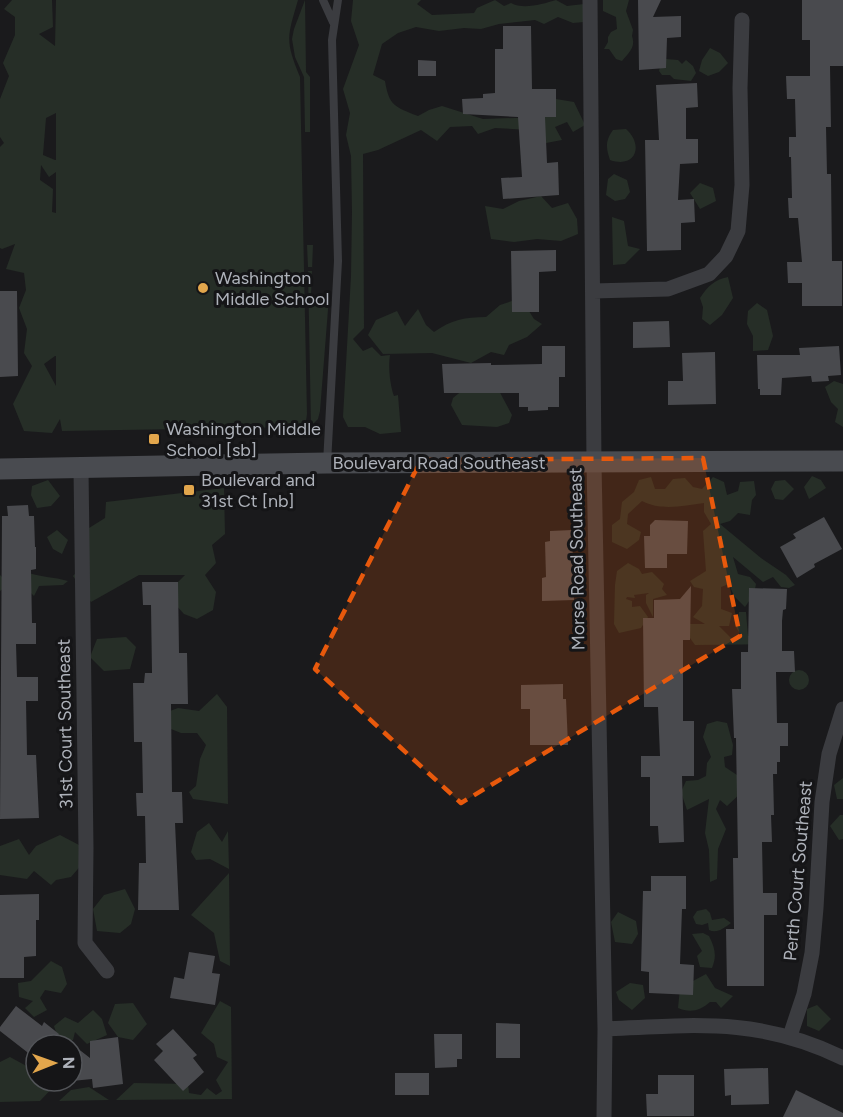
<svg xmlns="http://www.w3.org/2000/svg" width="843" height="1117" font-family="Figtree,sans-serif">
  <style>
    .green { fill: #262e27; fill-rule: evenodd }
    .building { fill: #494a4e }
    .lines { fill: none; stroke-linecap: round; stroke-linejoin: round }
    .lane { stroke: #3b3c40; stroke-width: 8 }
    .street { stroke: #3b3c40; stroke-width: 15 }
    .secondary { stroke: #494b50; stroke-width: 21 }
    .marked { fill: #e8590c; fill-opacity: 0.2; stroke: #e8590c; stroke-width: 4.5; stroke-dasharray: 12 8; stroke-linejoin: round }
    .poi-dot { fill: #e2a64c; stroke: #151517; stroke-width: 2 }
    .labels { text-anchor: middle; stroke-width: 6; stroke-linejoin: round; paint-order: stroke }
    .poi-label { font-size: 18px; fill: #aeb2ba; stroke: #151517; text-anchor: start }
    .street-label { font-size: 18px; fill: #aeb2ba; stroke: #151517 }
  </style>
  <rect width="100%" height="100%" fill="#1a1a1c"/>
  <path class="green" d="M12,0H52L53,27L39,34L55,46L56,0H298C287,38 285,40 300,77L307,414L306,421L300,427L62,431L60,419L52,433L24,431L13,404L32,366L24,353L27,329L19,308L26,290L24,273L6,269L15,244L2,249L0,248V147L4,143L0,137V99L9,76L3,63L15,35V17L4,9ZM56,113V160H55L43,155L46,118ZM41,165L49,177L56,172V213L52,212L53,189L40,180ZM55,356H56V386L44,364Z
    M305,0L306,72L310,77V132H305L304,77L295,57L292,39L294,29Z
    M353,0H421L417,4L432,15L474,13L477,8L495,0L504,6L511,3C523,10 543,4 556,0L567,6L584,4V22L573,23L558,17L544,24L535,20L499,24L481,29L464,28L439,31L416,27L398,33L382,44L373,75L385,81C389,106 395,107 418,116L429,110L442,106L483,119L544,117L556,99L574,102L585,125L573,132L567,122L555,127L562,140L546,143L530,130L495,128L478,134L472,126L450,127L437,141L421,130L378,150L363,154L364,328L353,339L363,351L372,347L381,356L390,355C388,367 390,385 394,396L398,395L401,432L380,434L365,427H348L343,417L351,276L352,212L351,156L346,135L350,113L343,89L359,45L351,21Z
    M603,0H629L626,11L633,30L632,36C636,47 629,53 622,61L616,59L609,49H604L608,42V37L611,32L617,29L616,17L603,11Z
    M710,48L720,53L728,63L719,72L708,76L699,71L702,60Z
    M666,59L678,60L682,64L686,60L693,66L696,73L691,81L674,79L670,75H662L659,71L661,63Z
    M626,129C644,145 636,169 610,160C606,148 605,141 613,130Z
    M614,174L627,180L630,192L625,199L615,201L606,195L608,179Z
    M700,183L713,188L716,201L700,209L690,193Z
    M541,196L552,208L568,203L577,219L578,234L561,241L537,239L514,242L491,239L485,206L503,209L519,201Z
    M612,217L624,221L628,246L640,249L625,264L613,265Z
    M307,245H313L311,296L329,297L320,411L318,419L311,426L308,271H312V267H308Z
    M728,277L733,298L722,315L710,325L702,319L703,307L700,298C708,286 714,280 728,277Z
    M512,301L527,308L534,319L542,324L527,337L509,345L504,355L491,352L471,363L432,353L383,354L368,335L376,320L397,311L405,326L418,309L426,325L434,332C451,320 465,317 486,317L500,305Z
    M757,303L767,310L773,336L768,350L753,351V336L747,324L748,311Z
    M834,381L843,384V427L835,422L838,409L831,402L825,387Z
    M469,385L497,387L512,415L509,423L497,427L462,425L451,405L453,398Z
    M812,476L821,480L826,488L809,499L804,487Z
    M651,477L655,489H665L673,479L685,478L693,487L702,489L713,477L724,482L727,495L738,491L740,482L754,481L756,495L752,500L750,515L738,513L730,521L720,524L761,558L786,575L795,585L789,588L781,587L773,577L763,582L733,557L738,574L750,577L756,584L754,594L745,607L734,596L729,584L721,587V609L732,613L729,626H719L731,638L742,637L736,627L739,612H746L748,636L778,637V644L695,645L690,638V624H705L693,617L702,606L703,589L694,587L690,581L706,571L703,531L711,524L704,512V503C683,506 661,511 642,501L628,514L627,524L641,532L639,540L627,549L612,542V525L620,519L622,502L634,492L639,480Z
    M48,480L60,496L51,506L37,508L31,495L32,486Z
    M785,480L794,489L783,500L775,499L771,489L775,481Z
    M224,488L225,534L212,545L216,563L205,575L216,592L213,610L197,619L184,614L174,603V586L185,575H139L91,602L73,576L88,559L89,528L105,518L106,502Z
    M57,530L68,540L62,554L53,549L47,537Z
    M628,563L639,569L642,574L652,572L664,584L662,589L667,595L653,599V617L646,603V595L649,593L634,595L635,598L627,597L626,599L632,601V607L640,606L648,617L641,628L619,633L614,624L615,585L617,571Z
    M26,572C40,577 54,577 68,581L63,585L39,586L34,596L22,584H9L0,591V575L4,579Z
    M126,637L136,647L130,669L104,671L90,657L97,639Z
    M789 680a10 10 0 1 1 20 0a10 10 0 1 1-20 0Z
    M217,694L227,707L228,804L193,799L189,792L196,786L200,759L206,745L197,733H181L166,727L162,714L178,708L199,711Z
    M717,721L727,723L733,745L732,755L724,757L725,767L743,779L742,792L727,806L720,800L716,809L726,829L718,849L717,879L710,882L709,850L705,833L709,799L687,810L681,792L686,781L698,780L706,776L707,763L711,757L703,737L707,724Z
    M843,778V799H837L834,785Z
    M840,815H843V839L839,840L830,826Z
    M209,823L222,842L228,831L229,869L210,859L196,860L191,852L197,832Z
    M60,835L79,845L83,863L71,877L56,880L51,885L34,871L27,879L0,875V846L19,839L29,855L36,846Z
    M229,873L230,966L220,961L214,933L191,915Z
    M125,889L135,909L131,924L120,933L97,931L93,909L104,895Z
    M706,909L710,913L712,920L724,918L731,923C724,928 717,934 709,930L708,923L702,925L696,924L693,917L697,911Z
    M618,912L636,921L638,934L632,944L615,942L611,922Z
    M703,933L709,936C715,948 717,956 712,968L700,967L697,956L702,951L692,934Z
    M51,961L62,967L67,984L61,993L45,990L40,998L47,1010L34,1017L25,1008L33,1001L19,997L18,983L31,981Z
    M706,974L715,988L733,996L721,1008L716,1002H710C700,1011 690,1013 678,1008L680,988Z
    M630,983L643,985L645,998L632,1010L619,1000L616,992Z
    M220,1001L231,1007L232,1099L116,1100L134,1083L188,1084L189,1093L201,1095L207,1088L216,1095L222,1091L216,1080L228,1062L217,1057L214,1044L201,1033Z
    M133,1003L147,1024L133,1040L118,1037L108,1023L115,1004Z
    M817,1005L831,1019L819,1031L807,1026V1009Z
    M93,1010L102,1019L107,1035L87,1044L75,1032L73,1040L60,1044L54,1026L65,1017L78,1023Z
    M32,1051L36,1052V1081H59L40,1101L0,1102V1062L10,1057L32,1069Z
    M89,1087L109,1100L59,1101L71,1090Z"/>
  <path class="building" d="M638,0H661L653,17L681,16V37L667,38L666,68L639,70Z
    M802,0H843V66H830L831,127H826L827,174H831L832,261H842V306H802V283H788L787,262H802L798,218H789L788,198H792L791,157H789V137H796L795,99H787L786,76H810V40H802Z
    M503,26H531L532,89H556V117H545L547,163L558,162L559,195L503,199L501,178L522,177L518,117L463,114L462,99L483,98V94L495,93V49H503Z
    M418,60L436,61V76H418Z
    M697,83L698,107L686,108V139H698V163L680,164L678,200L694,199L695,222L681,223V250L647,251L645,140H659L656,85Z
    M556,250V271L539,272V312H512L511,251Z
    M0,291H17L18,376L0,377Z
    M669,321L670,347L633,348V322Z
    M542,346H565V377H559V407H548V410L528,411V407H519V393H444L442,364L491,363V365L542,364Z
    M839,346L841,375L828,376L829,381L812,382L811,376L782,378L781,395H760V389H758L757,355H800L799,348Z
    M715,352L716,404L668,405V381H683L682,353Z
    M28,505L29,516H34L35,547H36V569L31,570L32,623H36V644H16L17,677H38V701H26L27,755H36L39,818L0,819L2,516H8L7,506Z
    M824,517L842,549L814,564L815,567L797,578L780,547L796,538L793,534Z
    M655,520L688,521L687,554H667V568H645L644,536H650V525Z
    M572,530L574,600L542,601V578L546,577L545,542L550,541V531Z
    M142,582H178L179,653H187L188,704H171L172,792H182L183,823H175L179,910H138L139,863H146L145,816H137L136,793H143L142,742H134L133,683H144L145,673H152L151,605H143Z
    M691,586L690,640H683V721H694V776H682L684,842L659,843L658,826H650V777H641V756H660L658,707H644L643,618H654V600L680,599Z
    M749,588L787,589L786,609L783,610L782,621V651H794L795,672H776L777,723H788V746H780V762H777V774H773L774,815H771L772,842H762L763,893H777V915H764V986H727L726,929H734L733,858H738L736,738H734L732,689H741V652H748Z
    M563,684V699H566L568,745H530V709H521V685Z
    M651,876H686V909H682L680,964L694,965L693,995L649,993V972L641,971L643,891H651Z
    M39,894V920H36V956L24,957V978H0V895Z
    M189,952L215,956L212,973L220,974L215,1005L170,998L174,977L184,979Z
    M16,1006L42,1026L44,1022L59,1034L52,1045H36V1059L0,1031V1027Z
    M496,1023L520,1024V1058H496Z
    M173,1029L197,1055L193,1058L204,1072L183,1091L154,1060L163,1051L156,1044Z
    M434,1034H462V1059H457V1067L435,1068Z
    M118,1037L123,1084L93,1088L92,1079L72,1081V1044L90,1058V1041Z
    M768,1068L769,1104L731,1105V1095L725,1096L724,1069Z
    M395,1073H429V1095H395Z
    M658,1075H694V1116H647L646,1094H658Z
    M796,1090L843,1113V1117H783Z"/>
  <g class="lines">
    <path class="lane" d="M323,0L333,22
      M327,463L338,261L332,40L338,0"/>
    <path class="street" d="M590,0L594,463L605,1029L604,1117
      M593,291L668,289L709,274L726,256L738,231L742,185L740,88L742,20
      M81,469L86,848L85,943L107,971
      M605,1029C694,1025 760,1017 843,1058
      M790,1036L804,994L812,953L816,908L822,802L829,754L843,709"/>
    <path class="secondary" d="M0,469L327,463L843,461"/>
  </g>
  <path class="marked" d="M703,458L740,636L461,803L315,669L421,460Z"/>
  <g class="poi-dot">
    <circle cx="203" cy="288" r="6"/>
    <rect x="148" y="433" width="12" height="12" rx="3"/>
    <rect x="183" y="484" width="12" height="12" rx="3"/>
  </g>
  <g class="labels">
    <g class="poi-label">
      <text x="215" y="284">Washington<tspan x="215" dy="21">Middle School</tspan></text>
      <text x="166" y="435">Washington Middle<tspan x="166" dy="21">School [sb]</tspan></text>
      <text x="201" y="486">Boulevard and<tspan x="201" dy="21">31st Ct [nb]</tspan></text>
    </g>
    <g class="street-label">
      <text x="439" y="469">Boulevard Road Southeast</text>
      <text transform="translate(577 559) rotate(-91)" y="6">Morse Road Southeast</text>
      <text transform="translate(65 724) rotate(-91)" y="6">31st Court Southeast</text>
      <text transform="translate(798 871) rotate(-85)" y="6">Perth Court Southeast</text>
    </g>
  </g>
  <g transform="translate(54 1063) rotate(89)"><circle r="28" fill="#151517" stroke="#525458" stroke-width="1.5"/>
  <path d="M0-4.5L10 22L0 15L-10 22Z" fill="#e2a64c"/>
  <text y="-9" font-size="16" font-weight="bold" text-anchor="middle" fill="#aeb2ba">N</text>
  </g>
</svg>
